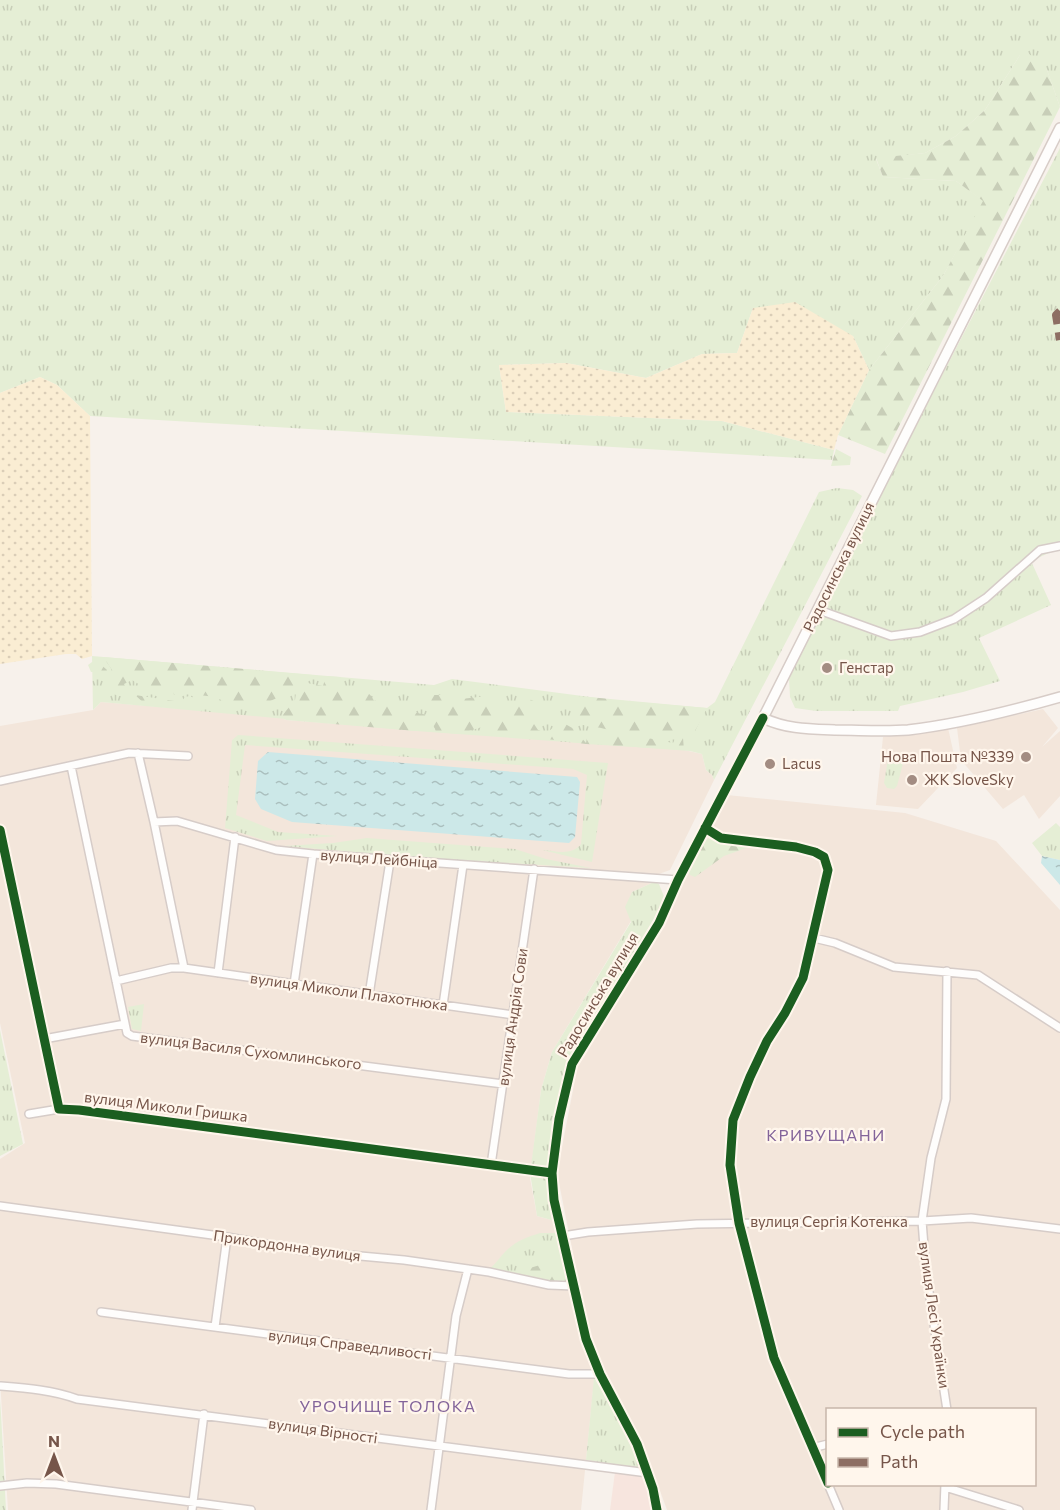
<svg xmlns="http://www.w3.org/2000/svg" width="1060" height="1510" font-family="Commissioner,sans-serif">
  <style>
    .residential { fill: #f3e6db; fill-rule: evenodd }
    .commercial { fill: #f7e5de }
    .grass { fill: url(#grass-tufts) }
    .forest { fill: url(#forest-firs) }
    .sand { fill: url(#sand-dots) }
    .water { fill: url(#water-ripples) }
    .lines { fill: none; stroke-linecap: round; stroke-linejoin: round }
    .minor-casing { stroke: #d6ccc8; stroke-width: 10 }
    .tertiary-casing { stroke: #d6ccc8; stroke-width: 11 }
    .secondary-casing { stroke: #d7ccc7; stroke-width: 12 }
    .minor { stroke: #fefdfc; stroke-width: 7 }
    .tertiary { stroke: #fefdfc; stroke-width: 8 }
    .secondary { stroke: #fefdfc; stroke-width: 9 }
    .quiet { stroke: #8d6e63; stroke-width: 8; stroke-dasharray: 15 8; stroke-linecap: butt }
    .cycleway-casing { stroke: #fff6ec; stroke-width: 13 }
    .cycleway { stroke: #1b5e20; stroke-width: 9 }
    .poi-dot { fill: #a38c82; stroke: #fff6ec; stroke-width: 2 }
    .labels { text-anchor: middle; stroke-width: 4.5; stroke-linejoin: round; paint-order: stroke }
    .street-label { font-size: 15px; fill: #765549; stroke: #fff6ec }
    .poi-label { font-size: 15px; fill: #765549; stroke: #fff6ec; text-anchor: start }
    .neighbourhood-label { font-size: 16px; letter-spacing: 1.5px; fill: #83649a; stroke: #fff6ec }
  </style>
  <defs>
    <pattern id="grass-tufts" width="24" height="20" patternUnits="userSpaceOnUse" patternTransform="scale(1.5)"><rect width="24" height="20" fill="#e5eed5"/><path d="M3 7l-1-3M5 7V3M7 7l1-3M15 17l-1-3M17 17v-4M19 17l1-3" fill="none" stroke="#c8ceb8"/></pattern>
    <pattern id="forest-firs" width="22" height="20" patternUnits="userSpaceOnUse" patternTransform="scale(1.5)"><rect width="22" height="20" fill="#e5eed5"/><path d="M5 1l3.5 6h-7zM16 11l3.5 6h-7z" fill="#c8ceb8"/></pattern>
    <pattern id="sand-dots" width="8" height="8" patternUnits="userSpaceOnUse" patternTransform="scale(1.5)"><rect width="8" height="8" fill="#faedd3"/><path d="M2 2h.1M6 6h.1" fill="none" stroke="#dacdb7" stroke-width="1.8" stroke-linecap="round"/></pattern>
    <pattern id="water-ripples" width="26" height="14" patternUnits="userSpaceOnUse" patternTransform="scale(1.5)"><rect width="26" height="14" fill="#cce8e8"/><path d="M2 4q2-2 4 0t4 0M15 11q2-2 4 0t4 0" fill="none" stroke="#aabfbe"/></pattern>
  </defs>
  <rect width="100%" height="100%" fill="#f7f1eb"/>
  <path class="residential" d="M101,702L281,717L286,720L684,750L702,754L706,770L712,775L714,780L670,870L656,875L654,882L632,892L631,921L552,1052L541,1090L530,1178L537,1216L555,1221L579,1325L595,1371L581,1510H8L0,1379V1159L25,1143L0,1023V726L93,710Z
    M1043,709L1058,728L1042,747L1060,731V796L1039,819L1024,795L1003,809L961,760L957,728Z
    M948,728L957,768L918,809L876,805L883,737Z
    M727,795L905,813L996,841L1060,910V1510H667L652,1469L591,1343L557,1173L578,1064L661,923L687,869ZM828,1410H1034V1484H828Z"/>
  <path class="commercial" d="M615,1472L643,1476L653,1510H610Z"/>
  <path class="grass" d="M0,0H1060V107L1047,70L1020,55L985,110L956,136L925,153L876,159L883,177L956,181L984,201L943,276L869,370L853,336L753,308L737,353L702,354L646,378L566,363L499,365L506,412L722,421L834,450L832,460L90,416L57,385L40,377L0,393Z
    M1060,148V548L1031,561L1051,605L979,638L1000,681L963,692L900,706L898,711H816L795,708L790,697L789,678L922,414Z
    M837,488L853,490L862,496L714,780L712,775L706,770L702,754L690,751L416,731L101,702L93,710L92,656L434,685L452,679L613,700L707,708L715,702L819,492Z
    M238,735L608,763L592,862L542,850C556,851 572,856 581,844L587,775L573,769L245,745L236,815L278,832L338,836L267,841L225,828L232,740Z
    M902,756L904,760L897,786L894,789L887,788L884,783L888,759Z
    M1056,823L1060,827V860L1042,856L1032,843Z
    M367,838L515,849L546,859L591,868L438,859L283,846L333,843Z
    M654,882L659,884L665,899L632,957L570,1057L555,1107L547,1169L531,1166L541,1090L552,1052L631,922L625,907L632,892Z
    M144,1004L141,1031L132,1029L128,1007Z
    M0,1030L23,1144L0,1156Z
    M530,1173L547,1175L548,1198L555,1221L537,1216Z
    M540,1233H557L568,1278L565,1284L559,1285L488,1270C497,1263 498,1259 505,1252C514,1242 527,1237 540,1233Z
    M594,1377L623,1429L640,1467L636,1468L586,1460Z
    M0,1400L1,1414L6,1510H0Z"/>
  <path class="forest" d="M1028,53L1047,70L1060,107L885,454L838,435L869,370L943,276L983,201L956,181L883,177L876,158L925,153L956,136L985,110L1020,55Z
    M836,449L851,457L850,465L831,466Z
    M103,657L313,675L307,683L323,686L326,676L341,677L340,693L355,701L358,693C367,691 370,693 374,701L389,695L393,701L388,708L428,715L432,711L429,695H444L461,699L487,696L492,701V706C502,700 514,701 525,703L529,699L536,702L540,716L530,718L538,730L547,733L560,721L574,729L586,743L588,732L596,731L607,736L611,731C598,725 591,730 577,722L578,713L575,710L578,696L707,708L695,731L686,735H632L673,743L676,737L683,738L684,750L586,744L492,732L482,727L459,734L437,732L431,722L416,731L286,720L281,717L295,700L297,686C279,698 253,713 230,705C226,703 222,700 217,698C207,695 195,696 186,690H177V695H174L173,689L167,688L165,695H161L162,689L140,685L132,680L124,684L129,695L118,696L109,691L117,689C117,675 111,668 103,657Z
    M92,662H98L107,670L105,676L100,672H91L88,665Z
    M135,695L181,702L185,697L190,696L197,700L191,707L186,703L145,704Z
    M706,839H713L752,846L724,856L695,877L690,875L688,870L702,843Z
    M560,1261L564,1272L563,1280C550,1284 534,1279 525,1270C538,1264 547,1265 560,1261Z"/>
  <path class="sand" d="M795,302L853,336L869,370L838,435L834,450L722,421L506,412L499,365L566,363L646,378L702,354L737,353L753,308Z
    M40,377L57,385L90,416L92,656L82,659L76,654H66L0,664V393Z"/>
  <path class="water" d="M268,752L577,777L580,782L575,837L569,843L292,822L261,809L255,799L258,761Z
    M1042,856L1060,860V885L1041,863Z"/>
  <g class="lines">
    <g class="minor-casing">
      <path id="minor" d="M819,610L891,636L920,632L954,619L986,598L1040,550L1060,546
        M138,753L154,822L177,821L276,850L313,854L678,880
        M71,766L127,1033L132,1036L503,1084
        M0,781L129,753L188,756
        M154,822L184,968L514,1015
        M705,828L721,838L796,847L815,852L824,857L828,870L803,978L785,1013L767,1041L750,1077L733,1120L730,1165L739,1223L774,1358L828,1483
        M0,830L59,1109L79,1110L552,1173
        M814,938L835,943L894,967L978,975L1060,1028
        M218,973L235,837
        M116,981L171,968H184
        M294,984L313,854
        M369,995L390,861
        M443,1005L463,865
        M44,1039L125,1024
        M29,1114L59,1109
        M491,1165L534,869
        M0,1206L227,1237L306,1251L404,1260L489,1272L549,1285L574,1286
        M563,1236L588,1232L697,1224L922,1221L971,1218L1060,1229
        M101,1312L569,1374H600
        M215,1327L227,1237
        M0,1386C26,1388 53,1390 77,1399L648,1473
        M947,1410L926,1272L922,1221L931,1158L946,1099L947,971
        M812,1448L828,1444
        M828,1484L839,1510
        M0,1486L27,1483L56,1484L251,1510
        M945,1487L1019,1510
        M192,1510L204,1414
        M431,1510L456,1316L468,1269
        M944,1510L945,1484"/>
    </g>
    <g class="tertiary-casing">
      <path id="tertiary" d="M657,1510L653,1489L637,1444L600,1374L586,1339L554,1200L552,1173L559,1119L572,1064L659,923L678,880L763,718"/>
    </g>
    <g class="secondary-casing">
      <path id="secondary" d="M1060,128L763,718C786,729 809,729 835,730C859,730 883,732 908,730C959,724 1011,711 1060,697"/>
    </g>
    <use href="#minor" class="minor"/>
    <use href="#tertiary" class="tertiary"/>
    <use href="#secondary" class="secondary"/>
    <path class="quiet" d="M1060,311L1056,315L1060,340"/>
    <g class="cycleway-casing">
      <path id="cycleway" d="M705,828L721,838L796,847L815,852L824,857L828,870L803,978L785,1013L767,1041L750,1077L733,1120L730,1165L739,1223L774,1358L828,1483
        M0,830L59,1109L79,1110L552,1173
        M657,1510L653,1489L637,1444L600,1374L586,1339L554,1200L552,1173L559,1119L572,1064L659,923L678,880L763,718"/>
    </g>
    <use href="#cycleway" class="cycleway"/>
  </g>
  <g class="poi-dot">
    <circle cx="827" cy="668" r="6"/>
    <circle cx="1026" cy="757" r="6"/>
    <circle cx="770" cy="764" r="6"/>
    <circle cx="912" cy="780" r="6"/>
  </g>
  <g class="labels">
    <g class="street-label">
      <text transform="translate(839 567) rotate(-64)" y="5">Радосинська вулиця</text>
      <text transform="translate(379 859) rotate(4)" y="5">вулиця Лейбніца</text>
      <text transform="translate(349 992) rotate(8)" y="5">вулиця Миколи Плахотнюка</text>
      <text transform="translate(598 995) rotate(-59)" y="5">Радосинська вулиця</text>
      <text transform="translate(513 1017) rotate(-82)" y="5">вулиця Андрія Сови</text>
      <text transform="translate(251 1051) rotate(7)" y="5">вулиця Василя Сухомлинського</text>
      <text transform="translate(166 1107) rotate(7)" y="5">вулиця Миколи Гришка</text>
      <text x="829" y="1227">вулиця Сергія Котенка</text>
      <text transform="translate(287 1246) rotate(8)" y="5">Прикордонна вулиця</text>
      <text transform="translate(934 1315) rotate(82)" y="5">вулиця Лесі Українки</text>
      <text transform="translate(350 1345) rotate(7)" y="5">вулиця Справедливості</text>
      <text transform="translate(323 1431) rotate(8)" y="5">вулиця Вірності</text>
    </g>
    <g class="poi-label">
      <text x="839" y="673">Генстар</text>
      <text x="1014" y="762" text-anchor="end">Нова Пошта №339</text>
      <text x="782" y="769">Lacus</text>
      <text x="924" y="785">ЖК SloveSky</text>
    </g>
    <g class="neighbourhood-label">
      <text x="826" y="1141">КРИВУЩАНИ</text>
      <text x="388" y="1412">УРОЧИЩЕ ТОЛОКА</text>
    </g>
  </g>
  <rect x="826" y="1408" width="210" height="78" fill="#fff6ec" stroke="#c8b6ab" stroke-width="1.5"/>
  <rect x="838" y="1428" width="30" height="9" fill="#1b5e20" stroke="#c8b6ab" stroke-width="1.5"/>
  <text x="880" y="1438" font-size="18" fill="#765549">Cycle path</text>
  <rect x="838" y="1458" width="30" height="9" fill="#8d6e63" stroke="#c8b6ab" stroke-width="1.5"/>
  <text x="880" y="1468" font-size="18" fill="#765549">Path</text>
  <g transform="translate(54 1456)" stroke="#fff6ec" stroke-width="4.5" paint-order="stroke">
  <path d="M0-4.5L10 22L0 15L-10 22Z" fill="#765549"/>
  <text y="-9" font-size="16" font-weight="bold" text-anchor="middle" fill="#765549">N</text>
  </g>
</svg>
